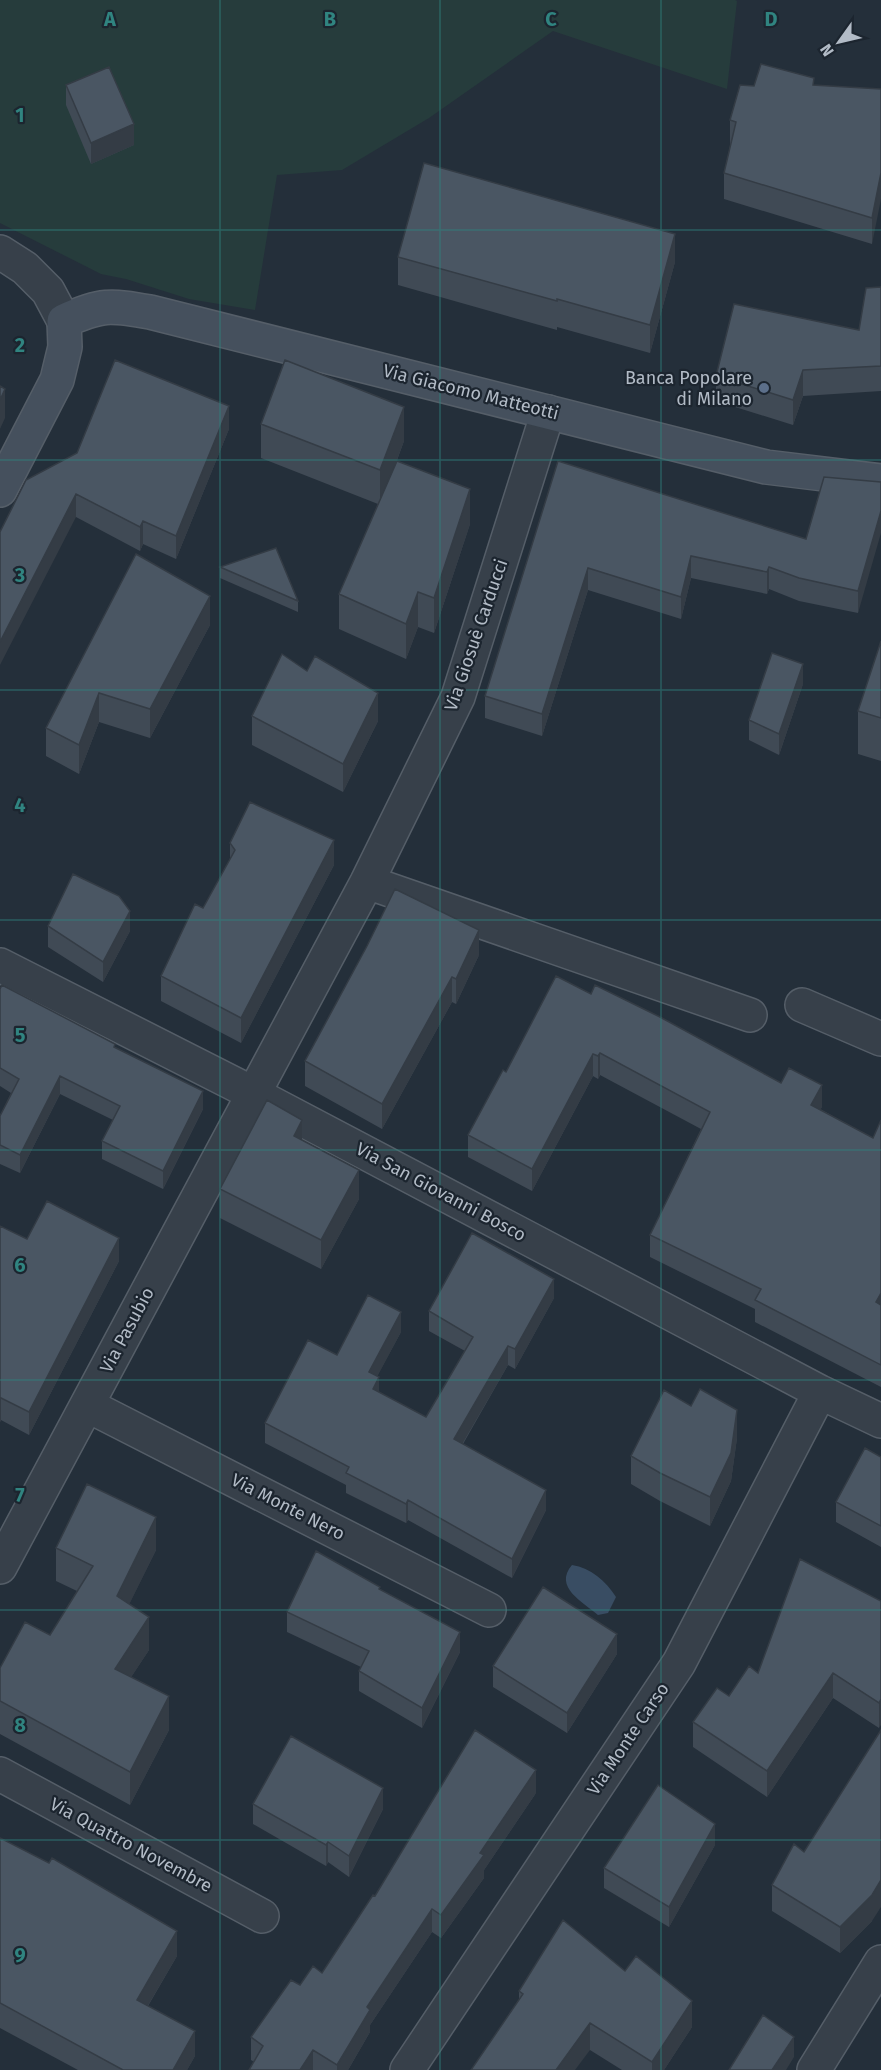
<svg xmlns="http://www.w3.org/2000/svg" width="881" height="2070" font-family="'Fira Sans',sans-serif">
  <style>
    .green { fill: #263c3c }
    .water { fill: #394d63 }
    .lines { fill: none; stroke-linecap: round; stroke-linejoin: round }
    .street-casing { stroke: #555e68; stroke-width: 36 }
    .secondary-casing { stroke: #555e68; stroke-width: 36 }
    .street { stroke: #37404a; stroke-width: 33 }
    .secondary { stroke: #45505d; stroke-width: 33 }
    .wall { fill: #404a55 }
    .shaded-wall { fill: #343c45 }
    .building { fill: #4a5663; stroke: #343c45; stroke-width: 1.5 }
    .grid { fill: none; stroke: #308480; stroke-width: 1.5; stroke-opacity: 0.55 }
    .service-dot { fill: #5c6f8a; stroke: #1c252f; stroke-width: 2 }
    .labels { text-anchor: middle; stroke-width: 4.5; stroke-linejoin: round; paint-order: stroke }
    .poi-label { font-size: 18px; fill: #b2bbc6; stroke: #1c252f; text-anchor: end }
    .street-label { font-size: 18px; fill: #b2bbc6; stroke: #1c252f }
    .grid-label { font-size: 20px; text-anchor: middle; font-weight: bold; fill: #308480; stroke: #1c252f; stroke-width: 4.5; stroke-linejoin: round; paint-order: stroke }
  </style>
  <rect width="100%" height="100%" fill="#242f3a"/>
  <path class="green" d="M0,0H735L737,1L727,89L553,31L429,118L342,170L277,175L255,310L189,299L126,279L101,274L0,223Z"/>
  <path class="water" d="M572,1565C591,1568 606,1581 616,1597L608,1613L598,1615C583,1602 553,1587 572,1565Z"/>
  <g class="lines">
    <g class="street-casing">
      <path id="street" d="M0,252L25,268L48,291L64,321
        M367,882L750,1015
        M0,965L254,1094L820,1392L881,1421
        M802,1005L881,1039
        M87,1405L489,1610
        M0,1567L367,882L458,697L548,412
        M0,1774L262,1916
        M407,2070L679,1663L820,1392
        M814,2070L881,1962"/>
    </g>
    <g class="secondary-casing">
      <path id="secondary" d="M0,490L57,380L65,347L64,321C101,304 110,305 150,312L766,467L881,481"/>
    </g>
    <use href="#street" class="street"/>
    <use href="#secondary" class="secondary"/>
  </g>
  <path class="wall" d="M66,85L134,145L91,164L66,105Z
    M814,85L881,89L872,244L724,199V173L730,146V120Z
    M398,257L675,262L650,353L557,327V330L398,285Z
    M881,287V391L803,396L793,425L716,401V376L859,330Z
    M261,424L404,441L396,463L470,524L434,633L418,627L406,659L339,629V594L378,504L261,458Z
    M229,429L176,559L143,544L140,551L76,517L26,480Z
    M558,461L806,539L881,482L858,613L799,601L769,589L767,594L691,578L681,619L588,590L542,736L485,718V696Z
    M136,554L210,625L150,738L99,722L79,774L46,756V728Z
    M220,567L298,601V612L220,578Z
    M881,641V761L858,754V711Z
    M803,684L779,755L749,740V720Z
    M252,716L378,721L343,792L252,745Z
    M230,843L334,865L241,1043L161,1001V976L203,908L230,859Z
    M48,926L130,931L103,982L48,947Z
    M479,955L456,1004L452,1002L382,1129L305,1086V1061Z
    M0,989L115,1047L203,1109L163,1189L102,1159V1141L113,1120L60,1094L20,1173L0,1164V1116L11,1093L0,1086Z
    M591,994L822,1107L820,1109L873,1138L881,1120V1387L755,1322V1309L650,1257V1235L701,1129L600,1075L598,1079L593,1076L532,1191L468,1157V1135L506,1072Z
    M220,1189L359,1199L321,1269L220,1218Z
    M0,1226L27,1239L119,1261L29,1435L1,1420L0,1422Z
    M554,1298L515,1369L508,1365L463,1444L546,1510L512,1578L408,1520L406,1523L346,1493V1485L265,1443V1423L337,1355L401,1332L377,1376L379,1392L426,1417L465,1351L429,1331V1311Z
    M737,1438L731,1481L710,1526L660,1501L631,1484V1456Z
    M881,1457V1547L836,1522V1502Z
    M56,1548L156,1550L129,1604L149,1650L131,1677L169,1730L130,1805L0,1734V1668L50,1635L77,1591L56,1581Z
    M380,1590L460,1652L422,1728L359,1691V1671L361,1667L287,1632V1612Z
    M881,1601L879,1728L833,1698L767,1797L693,1747V1722L729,1696L758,1673Z
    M617,1654L567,1733L493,1687V1666Z
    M536,1793L484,1870V1878L441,1938L432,1932L370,2025V2032L348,2070H249L254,2062L251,2060V2037L300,1985L322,1973L375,1896Z
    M253,1804L383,1809L349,1877L328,1862L326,1866L253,1824Z
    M0,1838L177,1956L148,2006L195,2056L187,2070H78L0,2028Z
    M715,1845L669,1927L604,1888V1868Z
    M772,1885L872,1921L840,1953L772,1911Z
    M519,1991L692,2027L664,2070H622L590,2050L519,2000Z"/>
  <path class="shaded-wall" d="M134,124V145L91,164V143Z
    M881,173V199L872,244V218Z
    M675,234V262L650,353V325Z
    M803,370V396L793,425V400Z
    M5,389V418L0,429V400Z
    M229,406V429L176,559V536Z
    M404,407V441L380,505V470Z
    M470,489V524L434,633V598Z
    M76,494V517L0,665V642Z
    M881,511V533L858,613V591Z
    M143,521V544L140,551V527Z
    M691,556V578L681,619V597Z
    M769,567V589L767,594V572Z
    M588,568V590L542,736V714Z
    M418,592V627L406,659V624Z
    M210,596V625L150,738V709Z
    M803,664V684L779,755V734Z
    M99,693V722L79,774V745Z
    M378,693V721L343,792V764Z
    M334,840V865L241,1043V1018Z
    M130,911V931L103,982V962Z
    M479,930V955L456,1004V979Z
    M452,977V1002L382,1129V1104Z
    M600,1053V1075L598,1079V1056Z
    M593,1054V1076L532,1191V1169Z
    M60,1076V1094L20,1173V1155Z
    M822,1085V1107L811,1127V1105Z
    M203,1091V1109L163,1189V1171Z
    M302,1120V1149L294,1136Z
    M359,1170V1199L321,1269V1240Z
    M119,1238V1261L29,1435V1412Z
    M554,1279V1298L515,1369V1349Z
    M881,1293V1315L876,1302Z
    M401,1312V1332L369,1392V1372Z
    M508,1346V1365L454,1458V1439Z
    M379,1377V1397L373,1389Z
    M1,1398V1420L0,1422V1399Z
    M737,1410V1438L731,1481L710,1526V1497Z
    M546,1490V1510L512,1578V1559Z
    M408,1500V1520L406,1523V1504Z
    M156,1517V1550L117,1629V1596Z
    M149,1617V1650L115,1702V1669Z
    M460,1632V1652L422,1728V1708Z
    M617,1634V1654L567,1733V1713Z
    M833,1673V1698L767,1797V1771Z
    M169,1696V1730L130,1805V1772Z
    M881,1699V1725L879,1728V1703Z
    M536,1770V1793L484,1870V1878L441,1938V1915L480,1853Z
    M383,1788V1809L349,1877V1856Z
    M715,1824V1845L669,1927V1907Z
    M328,1842V1862L326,1866V1845Z
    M881,1880V1907L872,1921L840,1953V1927Z
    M432,1909V1932L370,2025V2032L348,2070H337V2065L367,2007Z
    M177,1931V1956L137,2024V2000Z
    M692,2001V2027L664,2070H652V2062Z
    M590,2023V2050L575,2070H556Z
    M195,2031V2056L187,2070H173Z
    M794,2037V2057L786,2070H772Z
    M313,2050V2070H300Z"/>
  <path class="building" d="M761,64L814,78L813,85L881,89V173L872,218L724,173L736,122L730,120L740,85L754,86Z
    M109,67L134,124L91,143L66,85Z
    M424,163L675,234L650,325L557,299V301L398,257Z
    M881,287V366L803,370L793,400L716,376L734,304L859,330L866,288Z
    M115,360L229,406L176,536L143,521L140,527L76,494L0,642V532L26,480L77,453Z
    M285,360L404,407L380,470L261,424Z
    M0,386L5,389L0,400Z
    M397,461L470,489L434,598L418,592L406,624L339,594Z
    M558,461L806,539L824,477L881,482V511L858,591L799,578L769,567L767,572L691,556L681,597L588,568L542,714L485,696Z
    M276,548L298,601L220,567Z
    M136,554L210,596L150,709L99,693L79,745L46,728Z
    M881,641V718L858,711Z
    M772,653L803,664L779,734L749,720Z
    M282,654L307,671L315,656L378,693L343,764L252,716Z
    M250,802L334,840L241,1018L161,976L195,904L203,908L235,850L230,843Z
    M73,874L119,896L130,911L103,962L48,926Z
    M395,889L479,930L456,979L452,977L382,1104L305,1061L367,946Z
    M556,976L591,994L595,985L660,1017L781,1083L789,1068L822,1085L811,1105L873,1138L881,1120V1293L876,1302L881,1305V1365L755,1300L761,1289L650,1235L710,1112L600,1053L598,1056L593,1054L532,1169L468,1135L503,1070L506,1072Z
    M2,985L115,1044L114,1047L203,1091L163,1171L102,1141L120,1106L60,1076L20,1155L0,1145V1116L19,1079L0,1068V989Z
    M267,1100L302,1120L294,1136L359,1170L321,1240L220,1189Z
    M47,1201L119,1238L29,1412L1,1398L0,1399V1226L27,1239Z
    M472,1233L554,1279L515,1349L508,1346L454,1439L546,1490L512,1559L408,1500L406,1504L346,1473L349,1467L265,1423L308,1340L337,1355L368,1295L401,1312L369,1372L379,1377L373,1389L426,1417L473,1337L429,1311Z
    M700,1389L737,1410L731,1453L710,1497L660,1473L631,1456L664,1390L691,1406Z
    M865,1448L881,1457V1526L836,1502Z
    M87,1484L156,1517L117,1596L149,1617L115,1669L169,1696L130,1772L0,1701V1668L25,1622L50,1635L93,1566L56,1548Z
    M316,1551L380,1587L379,1589L460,1632L422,1708L359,1671L369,1651L287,1612Z
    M800,1559L881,1601V1699L879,1703L833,1673L767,1771L693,1722L717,1688L729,1696L749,1666L758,1673Z
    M543,1587L617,1634L567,1713L493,1666Z
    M475,1730L536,1770L480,1853L484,1855L441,1915L432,1909L367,2007L370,2010L337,2065L313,2050L300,2070H249L263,2046L251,2037L291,1980L300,1985L313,1966L322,1973L373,1895L375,1896Z
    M881,1730V1880L872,1895L840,1927L772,1885L794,1844L804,1852Z
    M291,1736L383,1788L349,1856L328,1842L326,1845L253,1804Z
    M658,1785L715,1824L669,1907L604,1868Z
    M0,1838L49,1863L52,1858L177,1931L137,2000L195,2031L173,2070H123L0,2003Z
    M563,1920L625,1971L636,1956L692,2001L652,2062L590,2023L556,2070H471L523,1994L519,1991Z
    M763,2015L794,2037L772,2070H729Z"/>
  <path class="grid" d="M220,0V2070M440,0V2070M661,0V2070M0,230H881M0,460H881M0,690H881M0,920H881M0,1150H881M0,1380H881M0,1610H881M0,1840H881"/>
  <circle class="service-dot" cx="764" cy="388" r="6"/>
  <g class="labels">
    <g class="poi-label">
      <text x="752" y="384">Banca Popolare<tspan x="752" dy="21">di Milano</tspan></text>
    </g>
    <g class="street-label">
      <text transform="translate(471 392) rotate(14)" y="6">Via Giacomo Matteotti</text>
      <text transform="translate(476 635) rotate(-71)" y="6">Via Giosuè Carducci</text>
      <text transform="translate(441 1192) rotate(28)" y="6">Via San Giovanni Bosco</text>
      <text transform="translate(127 1330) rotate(-62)" y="6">Via Pasubio</text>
      <text transform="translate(288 1507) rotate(27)" y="6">Via Monte Nero</text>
      <text transform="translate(628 1739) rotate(-56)" y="6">Via Monte Carso</text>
      <text transform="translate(131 1845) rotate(28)" y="6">Via Quattro Novembre</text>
    </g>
  </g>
  <g class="grid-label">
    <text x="110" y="26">A</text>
    <text x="330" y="26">B</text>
    <text x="551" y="26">C</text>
    <text x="771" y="26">D</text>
    <text x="20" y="122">1</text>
    <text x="20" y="352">2</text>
    <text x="20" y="582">3</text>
    <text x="20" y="812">4</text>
    <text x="20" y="1042">5</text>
    <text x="20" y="1272">6</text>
    <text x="20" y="1502">7</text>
    <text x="20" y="1732">8</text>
    <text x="20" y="1962">9</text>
  </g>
  <g transform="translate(839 42) rotate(236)" stroke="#1c252f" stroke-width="4.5" paint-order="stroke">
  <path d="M0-4.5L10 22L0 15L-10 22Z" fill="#b2bbc6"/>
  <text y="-9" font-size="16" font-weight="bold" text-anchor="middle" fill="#b2bbc6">N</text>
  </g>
</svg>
